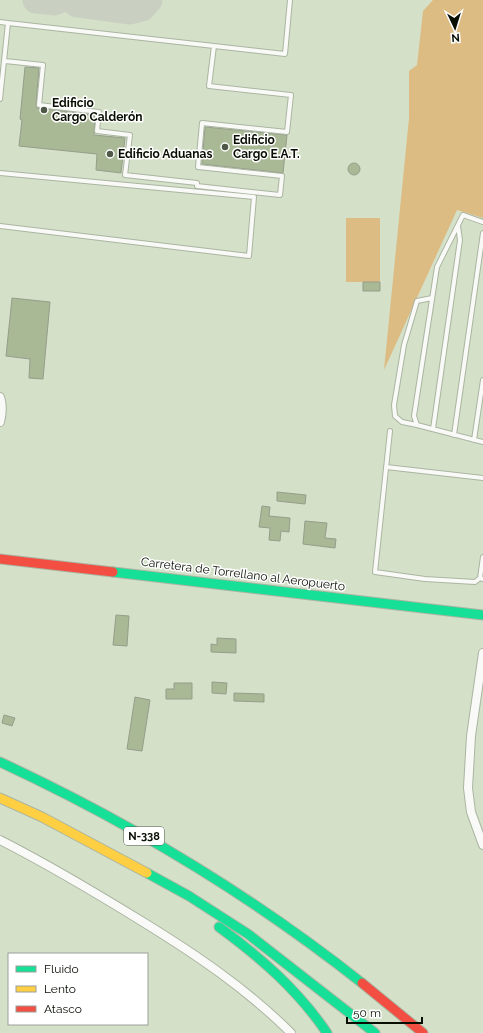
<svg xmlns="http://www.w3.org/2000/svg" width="483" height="1033" font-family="Raleway,sans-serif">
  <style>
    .green { fill: #ddbc83 }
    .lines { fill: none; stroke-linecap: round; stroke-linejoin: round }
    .taxiway { stroke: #c9d0c1; stroke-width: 27 }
    .building { fill: #a9b895; stroke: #959e8c }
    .lane-casing { stroke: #abb5a2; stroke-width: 6 }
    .street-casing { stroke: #abb5a2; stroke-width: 10 }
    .fast-casing { stroke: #abb5a2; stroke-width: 11 }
    .slow-casing { stroke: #abb5a2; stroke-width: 11 }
    .jam-casing { stroke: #abb5a2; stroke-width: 11 }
    .lane { stroke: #f9faf7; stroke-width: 4 }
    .street { stroke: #f9faf7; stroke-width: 8 }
    .fast { stroke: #16e098; stroke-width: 9 }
    .slow { stroke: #ffcf43; stroke-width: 9 }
    .jam { stroke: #f24e42; stroke-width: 9 }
    .poi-dot { fill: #4f5847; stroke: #fff; stroke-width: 1.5 }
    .labels { text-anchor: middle; stroke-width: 3; stroke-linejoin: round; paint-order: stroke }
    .shield { fill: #fff; stroke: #52564e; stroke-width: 1 }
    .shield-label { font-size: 11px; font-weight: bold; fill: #080e02 }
    .poi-label { font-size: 12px; font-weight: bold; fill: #080e02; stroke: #fff; text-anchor: start }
    .street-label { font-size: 12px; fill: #080e02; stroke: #fff }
  </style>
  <rect width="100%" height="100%" fill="#d4e0c8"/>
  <path class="green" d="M433,0H483V218L457,210L384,370L409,118V71L417,65L423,11Z
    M346,218H380V282H346Z"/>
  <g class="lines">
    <path class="taxiway" d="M36,0L55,2L59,0
      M72,0L77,4L84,5L130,11L142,8L149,0"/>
  </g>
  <path class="building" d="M25,67L39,68L36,105L37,108L95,115L94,135L125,138L121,173L96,170L97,154L19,146L22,120L20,119Z
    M205,127L287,135L283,173L202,164Z
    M348 169a6 6 0 1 1 12 0a6 6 0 1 1-12 0Z
    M363,282H380V291H363Z
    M12,298L50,302L43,379L29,378L30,359L6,356Z
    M277,492L306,495L305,504L277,501Z
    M262,506L270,507L269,516L290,518L289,532L281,531L280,541L269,540L270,528L259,527Z
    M305,521L327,523L325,538L336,539L335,548L303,544Z
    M116,615L129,616L127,646L113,645Z
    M217,638L236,639V653L211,652V644L217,645Z
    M212,682L227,683L226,694L212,693Z
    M174,683H192V699H166V689H174Z
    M234,693L264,694V702L234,701Z
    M135,697L150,700L142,751L127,749Z
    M4,715L15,718L12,726L2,723Z"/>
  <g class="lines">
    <g class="lane-casing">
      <path id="lane" d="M0,22L8,23L0,99
        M214,46L285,54L290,0
        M5,61L43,65L39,105L99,112L97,131L130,135L125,175L197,183V186L280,195L282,176L198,167L202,123L287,132L291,95L209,86L214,46L8,23
        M0,173L254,197L249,256L0,226
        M483,222L463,215L437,267L414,416L417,425L483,442
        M417,425L402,422L395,416L394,405L404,345L417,301L432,298
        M433,429L460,240L458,226
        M390,431L375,572L425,579L475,582L480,578
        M454,435L483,233
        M474,440L483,380
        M386,467L483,478
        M483,557L480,578L483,579"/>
    </g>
    <g class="street-casing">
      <path id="street" d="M0,397C3,406 2,414 0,422
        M483,653L471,736L468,788L471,812L483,845
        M0,840C49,865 96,893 143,922C195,954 247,989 291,1033"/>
    </g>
    <g class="fast-casing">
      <path id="fast" d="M113,572L483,615
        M0,762C129,822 251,895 362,983
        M147,873L189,896L248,934L375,1033
        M219,927C260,957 298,990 327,1033"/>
    </g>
    <g class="slow-casing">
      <path id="slow" d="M0,798L42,817L147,873"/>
    </g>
    <g class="jam-casing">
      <path id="jam" d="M0,559L113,572
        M362,983L423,1033"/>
    </g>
    <use href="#lane" class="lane"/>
    <use href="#street" class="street"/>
    <use href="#fast" class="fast"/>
    <use href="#slow" class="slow"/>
    <use href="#jam" class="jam"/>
  </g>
  <g class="poi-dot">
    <circle cx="44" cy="110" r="4"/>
    <circle cx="225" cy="147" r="4"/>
    <circle cx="110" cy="154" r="4"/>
  </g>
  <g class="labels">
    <rect class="shield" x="124" y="827" width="40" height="18" rx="3"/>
    <g class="shield-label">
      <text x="144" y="840">N-338</text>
    </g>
    <g class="poi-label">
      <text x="52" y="107">Edificio<tspan x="52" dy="14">Cargo Calderón</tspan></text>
      <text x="233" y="144">Edificio<tspan x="233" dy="14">Cargo E.A.T.</tspan></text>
      <text x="118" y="158">Edificio Aduanas</text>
    </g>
    <g class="street-label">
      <text transform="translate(243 574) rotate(7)" y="4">Carretera de Torrellano al Aeropuerto</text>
    </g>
  </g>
  <rect x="8" y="953" width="140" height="72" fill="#ffffff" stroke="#9c9f9a"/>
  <rect x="16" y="966" width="20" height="6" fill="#16e098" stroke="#9c9f9a"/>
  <text x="44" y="973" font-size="12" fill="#080e02">Fluido</text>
  <rect x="16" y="986" width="20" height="6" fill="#ffcf43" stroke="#9c9f9a"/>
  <text x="44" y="993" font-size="12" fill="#080e02">Lento</text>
  <rect x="16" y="1006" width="20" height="6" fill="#f24e42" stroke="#9c9f9a"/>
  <text x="44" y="1013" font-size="12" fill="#080e02">Atasco</text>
  <g transform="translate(455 28) rotate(176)" stroke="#ffffff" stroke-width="3" paint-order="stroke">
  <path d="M0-3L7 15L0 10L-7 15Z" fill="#080e02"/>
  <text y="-6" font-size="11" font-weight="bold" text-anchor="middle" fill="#080e02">N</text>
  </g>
  <path d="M347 1017v6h75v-6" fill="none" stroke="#080e02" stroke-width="2"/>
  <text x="353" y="1017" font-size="12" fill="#080e02" stroke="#ffffff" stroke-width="3" paint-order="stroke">50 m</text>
</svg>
